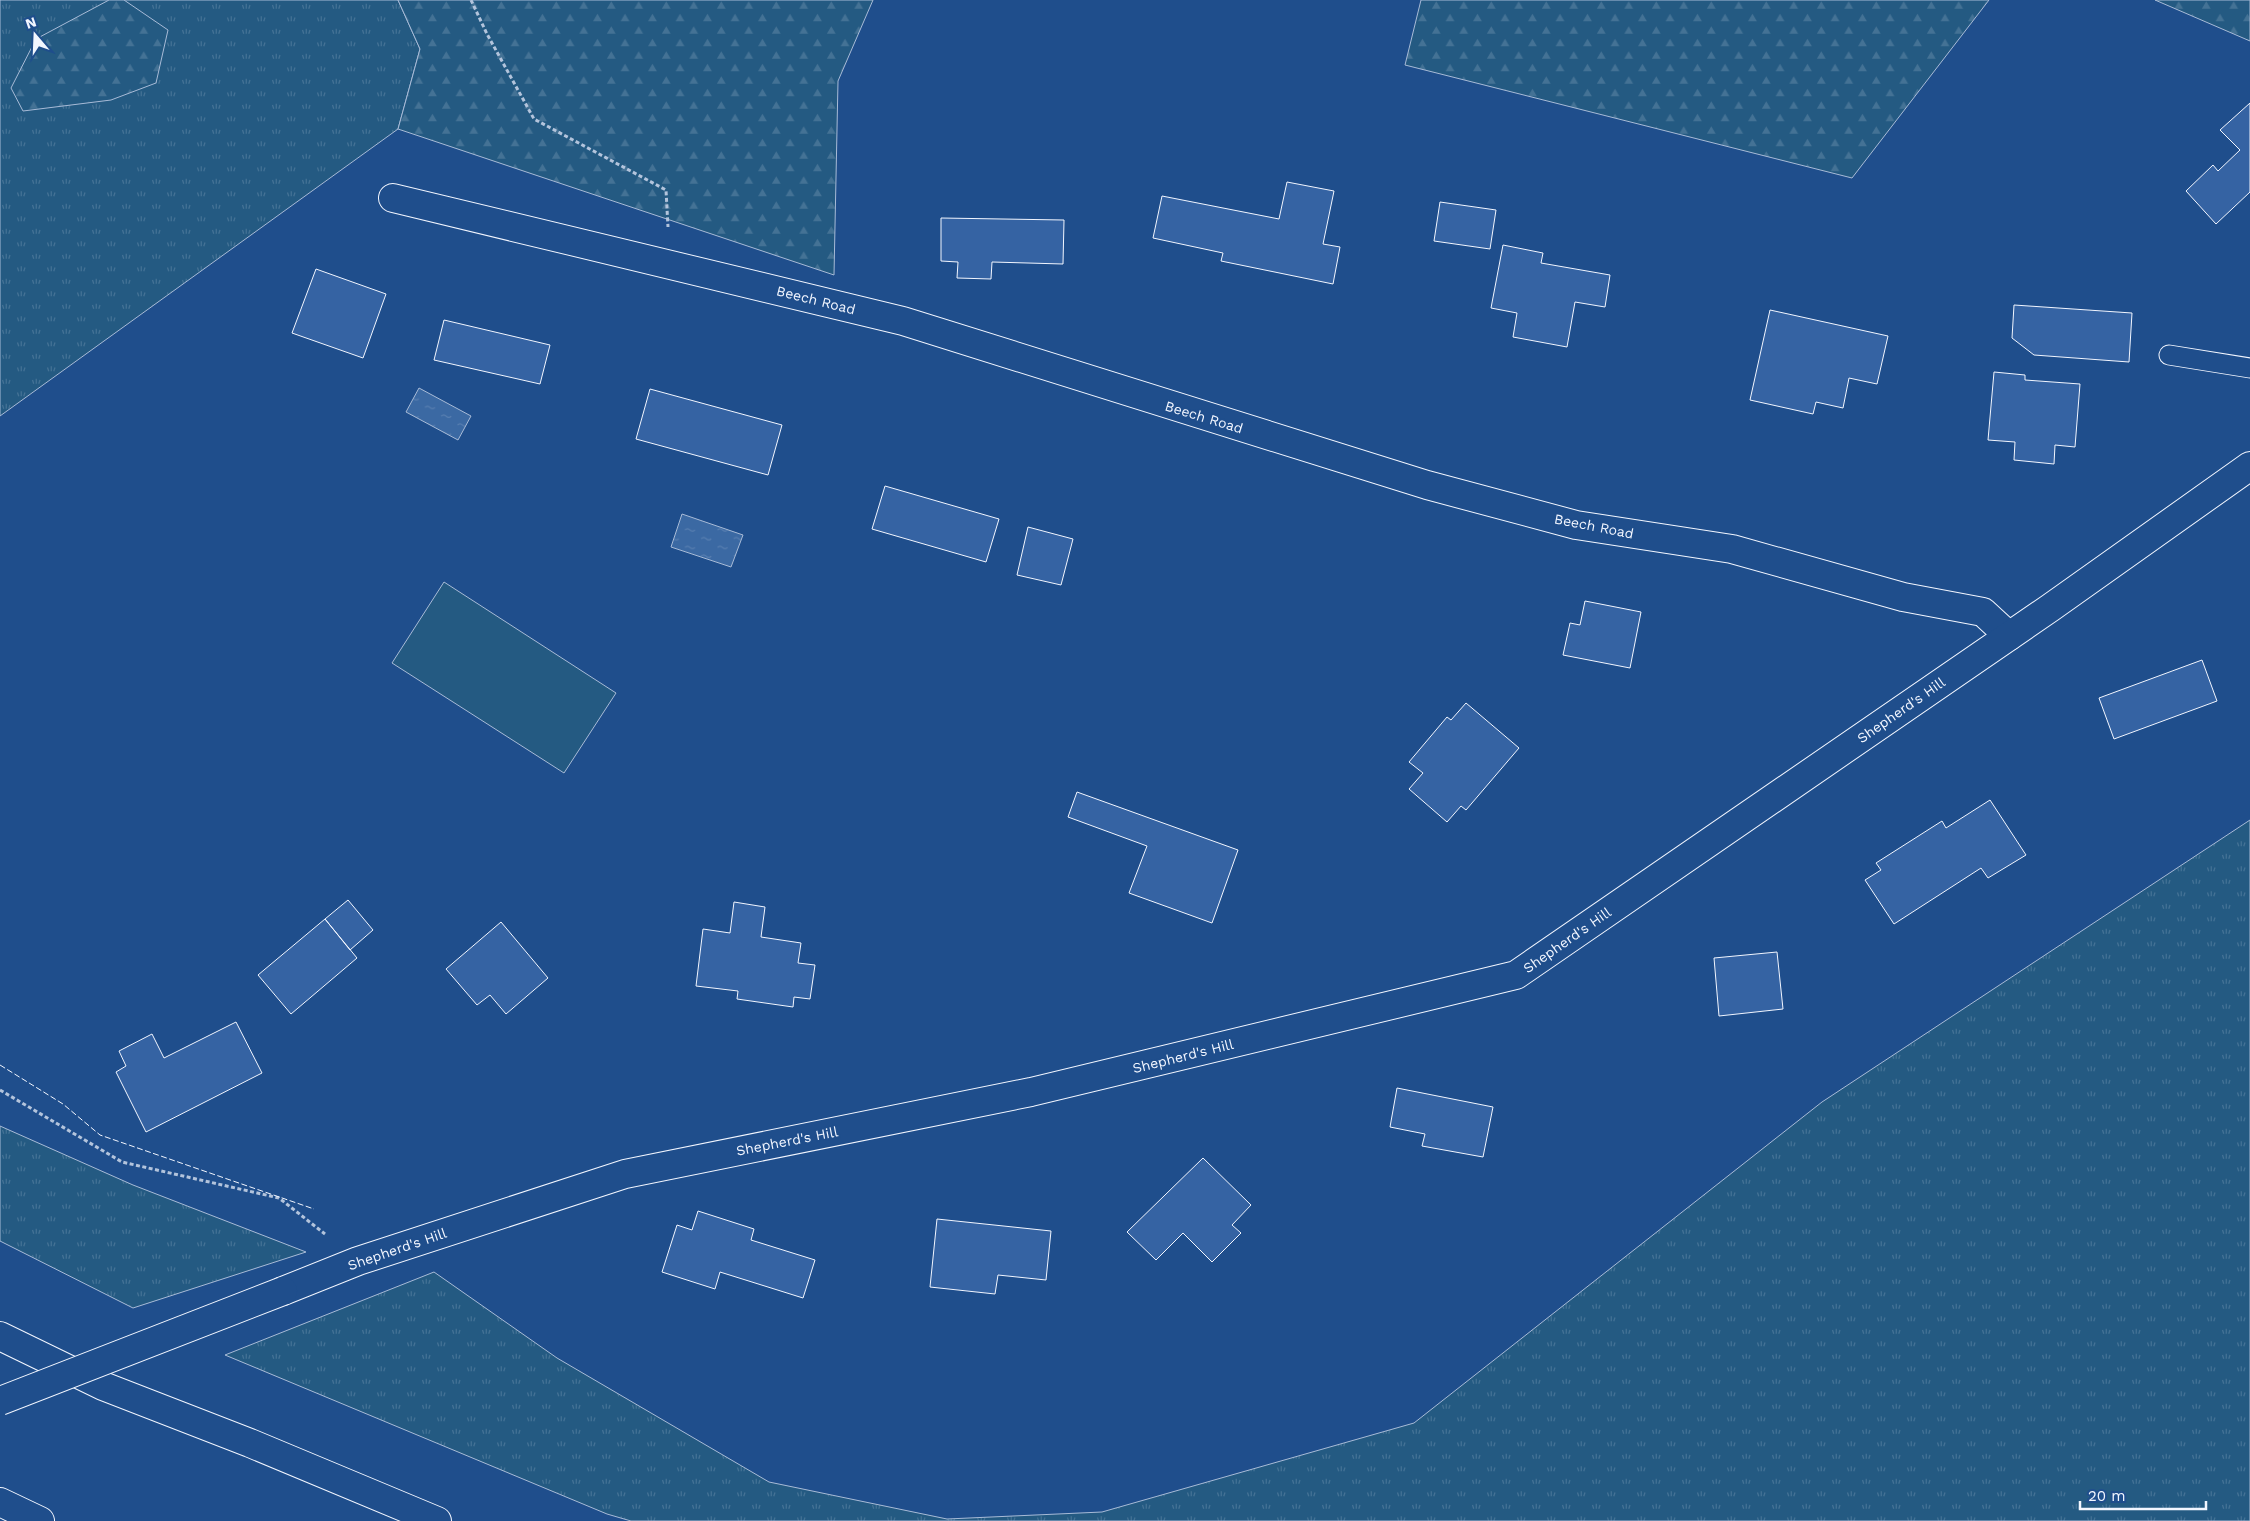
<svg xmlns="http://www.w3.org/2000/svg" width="2250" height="1521" font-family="'Work Sans',sans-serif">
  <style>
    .grass { fill: url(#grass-tufts); stroke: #a8bbd7 }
    .forest { fill: url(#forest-firs); stroke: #a8bbd7 }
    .park { fill: #245a82; stroke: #a8bbd7 }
    .water { fill: url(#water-ripples); stroke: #a8bbd7 }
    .building { fill: #3563a3; stroke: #f2f6ff }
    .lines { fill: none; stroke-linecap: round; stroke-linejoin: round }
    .lane-casing { stroke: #f2f6ff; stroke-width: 21 }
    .street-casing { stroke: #f2f6ff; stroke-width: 30 }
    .secondary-casing { stroke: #f2f6ff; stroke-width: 30 }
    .highway-casing { stroke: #f2f6ff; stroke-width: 30 }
    .path { stroke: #b3c4dc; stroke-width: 3; stroke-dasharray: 4 2.5; stroke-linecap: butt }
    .lane { stroke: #1f4e8c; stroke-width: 19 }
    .street { stroke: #1f4e8c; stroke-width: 28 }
    .secondary { stroke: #1f4e8c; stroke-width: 28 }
    .highway { stroke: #1f4e8c; stroke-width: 28 }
    .secondary-bridge-casing { stroke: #f2f6ff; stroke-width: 30; stroke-linecap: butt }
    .secondary-bridge { stroke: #1f4e8c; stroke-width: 28 }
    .fence { stroke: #f2f6ff; stroke-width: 1; stroke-dasharray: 6 2.5; stroke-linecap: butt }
    .labels { text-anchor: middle; stroke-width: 4; stroke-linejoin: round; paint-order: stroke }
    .street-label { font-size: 14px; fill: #f2f6ff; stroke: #1f4e8c }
  </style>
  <defs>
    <pattern id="grass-tufts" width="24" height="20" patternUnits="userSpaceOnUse" patternTransform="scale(1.25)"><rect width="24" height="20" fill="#245a82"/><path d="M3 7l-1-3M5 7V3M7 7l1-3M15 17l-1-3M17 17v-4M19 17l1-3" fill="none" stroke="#447295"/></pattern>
    <pattern id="forest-firs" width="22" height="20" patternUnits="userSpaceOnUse" patternTransform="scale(1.25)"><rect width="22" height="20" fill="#245a82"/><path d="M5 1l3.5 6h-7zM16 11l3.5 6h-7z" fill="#447295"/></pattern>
    <pattern id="water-ripples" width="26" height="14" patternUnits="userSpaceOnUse" patternTransform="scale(1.25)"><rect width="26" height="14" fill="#3b69a3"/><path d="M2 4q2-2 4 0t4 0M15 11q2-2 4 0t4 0" fill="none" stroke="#587fb1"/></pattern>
  </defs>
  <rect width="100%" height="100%" fill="#1f4e8c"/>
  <path class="grass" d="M0,0H398L420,49L398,129L0,416Z
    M2250,820V1521H631L607,1514L225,1355L434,1272L557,1358L769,1482L947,1519L1102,1512L1414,1423L1822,1102Z
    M0,1126L133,1185L306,1252L133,1308L0,1241Z"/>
  <path class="forest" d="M109,0H124L168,30L156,83L111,100L23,111L11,88L36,39Z
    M398,0H873L838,81L834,275L398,129L420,49Z
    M1421,0H1989L1852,178L1405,65Z
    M2155,0H2250V41Z"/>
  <path class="park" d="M444,582L616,693L564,773L392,663Z"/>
  <path class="water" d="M419,388L471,416L458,440L406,412Z
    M682,514L743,535L731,567L671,547Z"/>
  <path class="building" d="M2250,103V192L2216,224L2186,191L2213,165L2218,171L2240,150L2220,130Z
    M1287,182L1334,191L1323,244L1340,247L1333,284L1221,261L1223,253L1153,238L1162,196L1279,219Z
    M1440,202L1496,210L1490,249L1434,241Z
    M941,218L1064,220L1063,264L992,262L991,279L957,278L958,262L941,261Z
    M1503,245L1543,253L1541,263L1610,275L1605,307L1575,302L1567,347L1513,337L1517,313L1491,308Z
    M316,269L386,294L363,358L292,333Z
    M2014,305L2132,313L2129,362L2034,355L2012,338Z
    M1770,310L1888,336L1877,384L1849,378L1843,408L1816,402L1813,414L1750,400Z
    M444,320L550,345L540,384L434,360Z
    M1994,372L2025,375V380L2080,384L2075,447L2055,445L2054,464L2014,460L2015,442L1988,440Z
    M650,389L782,425L768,475L636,439Z
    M885,486L999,519L986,562L872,529Z
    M1028,527L1073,539L1061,585L1017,575Z
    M1585,601L1641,612L1630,668L1563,655L1570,623L1580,625Z
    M2202,660L2217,701L2114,739L2099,698Z
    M1466,703L1519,748L1466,810L1461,806L1447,822L1409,789L1423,773L1409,762L1447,717L1451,720Z
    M1077,792L1238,850L1212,923L1129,893L1147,846L1068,817Z
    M1990,800L2026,855L1988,878L1981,868L1894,924L1865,880L1881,870L1876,863L1942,821L1946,828Z
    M348,900L373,930L350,950L325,919Z
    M734,902L765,907L761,937L801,943L798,963L815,965L810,999L794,997L793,1007L737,999L738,991L696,986L703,929L730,933Z
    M325,919L357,958L291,1014L258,975Z
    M501,922L548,978L506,1014L490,995L477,1005L446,969Z
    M1777,952L1783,1009L1719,1016L1714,958Z
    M236,1022L262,1073L146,1132L116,1072L126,1066L119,1051L152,1034L164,1058Z
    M1397,1088L1493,1107L1483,1157L1422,1146L1425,1134L1390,1127Z
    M1203,1158L1251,1205L1232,1225L1241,1233L1212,1262L1183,1233L1156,1260L1127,1232Z
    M698,1211L754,1229L751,1240L815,1260L803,1298L720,1272L715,1289L662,1272L677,1225L692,1230Z
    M937,1219L1051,1231L1046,1280L998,1275L995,1294L930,1287Z"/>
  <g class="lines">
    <g class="lane-casing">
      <path id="lane" d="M2169,355L2250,368"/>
    </g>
    <g class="street-casing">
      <path id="street" d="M393,198L903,321L1427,485L1576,525L1732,549L1903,597L1983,612L2009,636"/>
    </g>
    <g class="secondary-casing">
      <path id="secondary" d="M283,1291L358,1261L625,1174L1031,1092L1516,975L2050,608L2250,466"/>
    </g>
    <g class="highway-casing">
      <path id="highway" d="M0,1336L103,1386L250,1443L437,1521
        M0,1502L40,1521"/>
    </g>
    <path class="path" d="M471,0L487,34L534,119L666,190L668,227
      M0,1090L122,1162L279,1198L325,1234"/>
    <use href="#lane" class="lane"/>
    <use href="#street" class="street"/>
    <use href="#secondary" class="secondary"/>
    <use href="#highway" class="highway"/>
    <g class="secondary-bridge-casing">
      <path id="secondary-bridge" d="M0,1401L283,1291"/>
    </g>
    <use href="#secondary-bridge" class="secondary-bridge"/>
    <path class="fence" d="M0,1065L63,1104L100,1135L314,1209"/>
  </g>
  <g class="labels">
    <g class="street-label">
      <text transform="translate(816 300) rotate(14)" y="5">Beech Road</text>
      <text transform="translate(1204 417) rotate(17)" y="5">Beech Road</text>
      <text transform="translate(1594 526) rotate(11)" y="5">Beech Road</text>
      <text transform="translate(1901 710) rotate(-35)" y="5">Shepherd's Hill</text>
      <text transform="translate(1567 940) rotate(-35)" y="5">Shepherd's Hill</text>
      <text transform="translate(1183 1056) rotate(-14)" y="5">Shepherd's Hill</text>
      <text transform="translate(787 1141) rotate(-11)" y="5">Shepherd's Hill</text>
      <text transform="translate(397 1249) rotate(-19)" y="5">Shepherd's Hill</text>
    </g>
  </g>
  <g transform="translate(35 35) rotate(341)" stroke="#1f4e8c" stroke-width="4" paint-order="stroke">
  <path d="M0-4L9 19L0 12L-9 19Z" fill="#f2f6ff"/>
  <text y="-8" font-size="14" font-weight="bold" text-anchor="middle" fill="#f2f6ff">N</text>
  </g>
  <path d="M2080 1501v8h126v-8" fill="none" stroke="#f2f6ff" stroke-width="2.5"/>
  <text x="2088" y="1501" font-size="15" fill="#f2f6ff" stroke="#1f4e8c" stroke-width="4" paint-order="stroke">20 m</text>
</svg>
